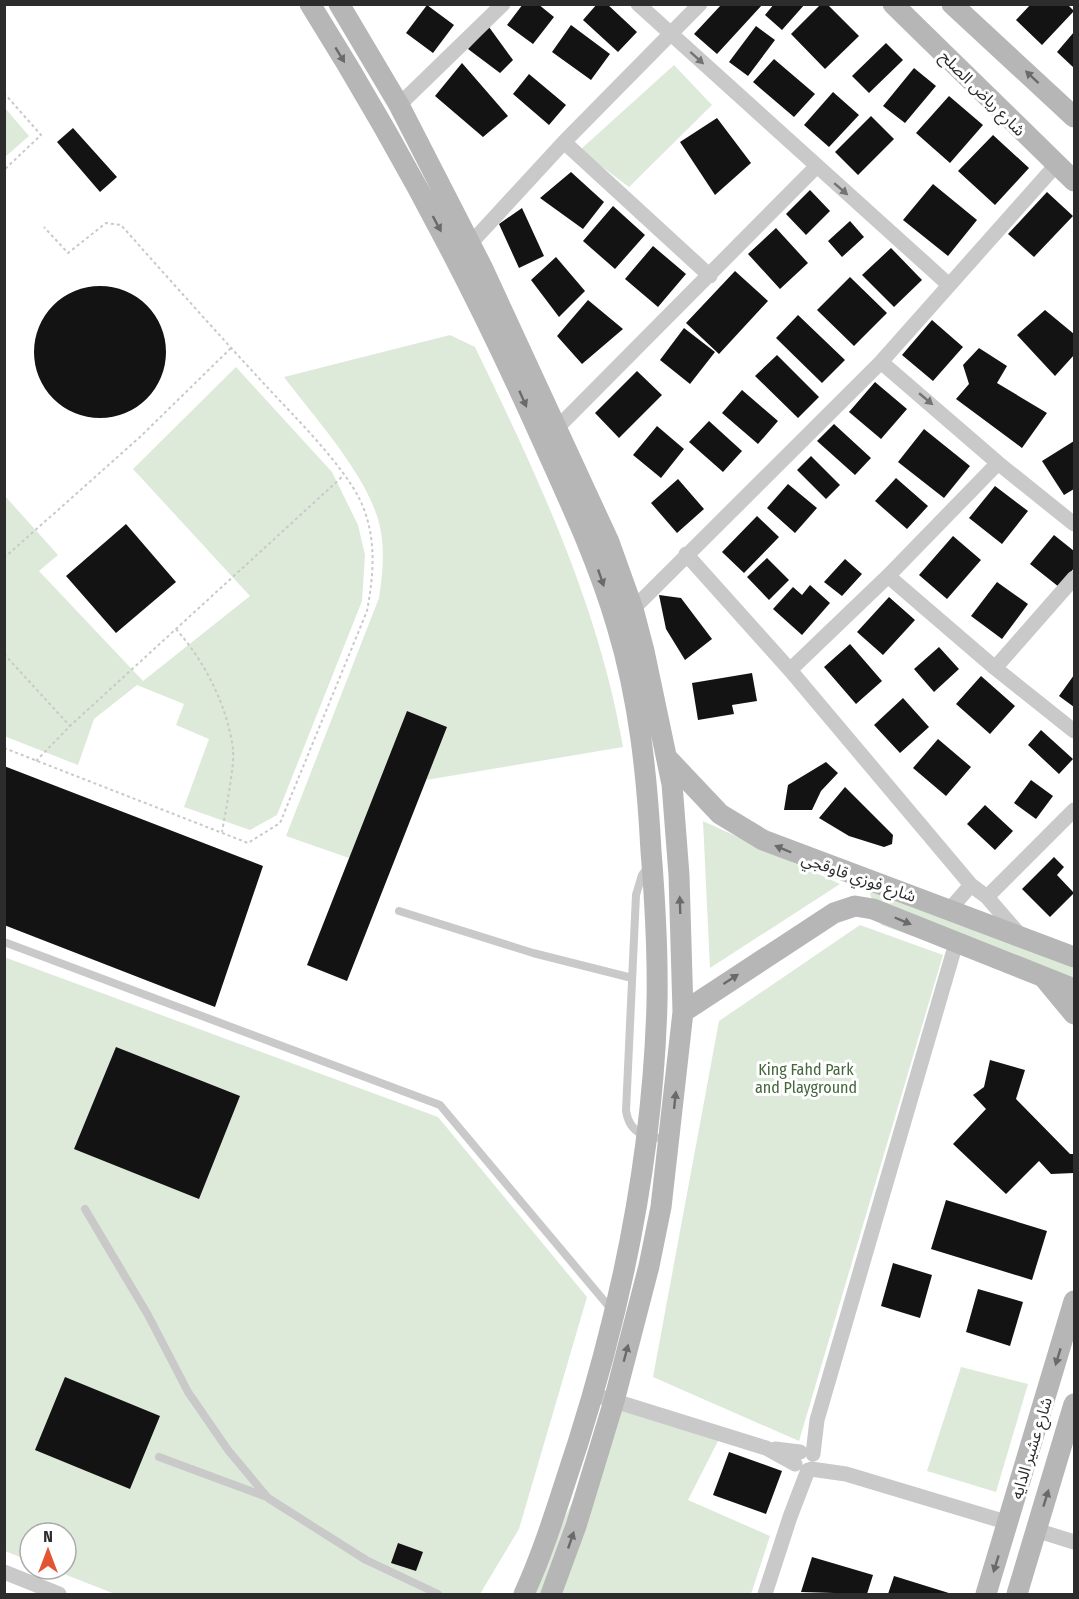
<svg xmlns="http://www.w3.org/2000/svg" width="1079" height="1599" font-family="'Fira Sans Condensed','Noto Sans Arabic',sans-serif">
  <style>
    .green { fill: #ddead9 }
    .building { fill: #131313 }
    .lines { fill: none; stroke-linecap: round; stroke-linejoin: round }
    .path { stroke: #c9c9c9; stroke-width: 2; stroke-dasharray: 3 3; stroke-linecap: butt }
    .lane { stroke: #c9c9c9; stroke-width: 8 }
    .street { stroke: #c9c9c9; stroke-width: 15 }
    .secondary { stroke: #b6b6b6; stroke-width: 21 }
    .oneway { fill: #6a6a6a }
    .oneway2 { fill: #737373 }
    .labels { text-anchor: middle; stroke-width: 6; stroke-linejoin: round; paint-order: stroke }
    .street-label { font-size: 16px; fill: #2c2c2c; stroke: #fff }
    .park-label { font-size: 16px; fill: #43663b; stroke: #fff }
  </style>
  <rect width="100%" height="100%" fill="#fff"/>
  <path class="green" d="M674,65L712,105L629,187L580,150Z
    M5,108L29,136L5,157H4Z
    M450,335L475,347C537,475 599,606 623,747L426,780L447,727L407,711L349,858L286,836L379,598C383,571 386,543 377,516C361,468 314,417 284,377Z
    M236,367L332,472L358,525L365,555L362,601L277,815L250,830L184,807L209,739L176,725L184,704L137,685L94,719L78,765L4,736L5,496L58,555L39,571L143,681L250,596L133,469Z
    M703,821L840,884L710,968Z
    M860,866L1074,948V992L881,925Z
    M860,925L943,955L799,1441L653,1377L719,1021Z
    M4,957L438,1117L587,1297L519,1529L480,1594H115L51,1569H66V1533H30V1561L5,1551Z
    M961,1367L1028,1384L996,1492L927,1471Z
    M612,1399L719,1439L688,1500L770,1536L751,1594H528L578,1490Z"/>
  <path class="building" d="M523,4H538L554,17L533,44L507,25Z
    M597,4H607L637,32L618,52L583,20Z
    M774,4H805L782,30L765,15Z
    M821,4H827L859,36L825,69L791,34Z
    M1031,4H1067L1074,11L1042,45L1016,20Z
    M427,5L454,25L433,53L406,33Z
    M721,5H762L717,54L694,34Z
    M571,25L610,54L591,80L552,52Z
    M756,26L775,40L748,76L729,62Z
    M489,27L513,60L500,73L468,49Z
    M1074,32V68L1057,52Z
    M886,43L903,60L869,93L852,76Z
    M774,59L815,94L794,117L753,82Z
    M462,63L508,116L483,137L435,96Z
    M914,68L936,86L905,123L883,106Z
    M529,74L566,105L549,125L513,94Z
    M833,92L859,115L829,147L804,125Z
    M949,96L983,125L950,163L916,133Z
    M871,116L894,139L858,175L835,152Z
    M717,118L751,163L715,195L680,142Z
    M73,128L117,177L100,192L57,142Z
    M993,135L1029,168L995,205L958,171Z
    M571,172L604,202L583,229L540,198Z
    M933,184L977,220L948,256L903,220Z
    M810,190L830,211L806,235L786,214Z
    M1047,192L1073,216L1034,257L1008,234Z
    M613,206L645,235L615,269L583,241Z
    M522,208L544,256L519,268L499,224Z
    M850,221L864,237L842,257L828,241Z
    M776,228L808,263L780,289L748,254Z
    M653,246L686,274L658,307L625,279Z
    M891,248L922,280L894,307L862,275Z
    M556,257L585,291L559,317L531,280Z
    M735,271L768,301L719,354L686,323Z
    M850,277L887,313L854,346L817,310Z
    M34 352a66 66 0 1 1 132 0a66 66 0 1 1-132 0Z
    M588,300L623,329L582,364L557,336Z
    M1045,310L1074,334V355L1055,376L1017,335Z
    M798,315L845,360L822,383L776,338Z
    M932,320L963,347L933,381L902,355Z
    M684,328L715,352L690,384L660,360Z
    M979,348L1007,366L997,383L1047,413L1022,448L956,399L969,384L963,365Z
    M777,355L819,397L798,418L755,376Z
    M637,371L662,395L619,438L595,413Z
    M875,382L907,409L881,439L849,412Z
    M742,390L778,421L758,444L722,413Z
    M709,421L742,451L723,472L689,442Z
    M834,424L871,458L855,475L817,441Z
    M657,426L684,449L661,478L633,455Z
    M924,429L970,466L944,498L898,462Z
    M1074,441V489L1064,495L1042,461Z
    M811,456L840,485L826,499L797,470Z
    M896,478L928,506L907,529L875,501Z
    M678,479L704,509L677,533L651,503Z
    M788,484L817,508L795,533L767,508Z
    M995,486L1028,511L1002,544L969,518Z
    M757,516L779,537L744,573L722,552Z
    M126,524L176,582L116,633L66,576Z
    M1054,535L1074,551V568L1059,587L1030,564Z
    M953,536L981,560L947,599L919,575Z
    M767,558L789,580L769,600L747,577Z
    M845,559L862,574L842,596L824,582Z
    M997,582L1028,604L1002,639L971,616Z
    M810,585L830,603L802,635L773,609L793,587L802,595Z
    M659,595L681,598L712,639L685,660L666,629Z
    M889,597L915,620L883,655L857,632Z
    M850,644L882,681L856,704L824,667Z
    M939,647L959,669L934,692L914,669Z
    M752,673L757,701L732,705L734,714L698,720L692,683Z
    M1074,675V707L1059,696Z
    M981,676L1015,706L990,734L956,704Z
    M903,698L929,727L900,753L874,725Z
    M407,711L447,727L347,981L307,965Z
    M1041,730L1073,759L1059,774L1028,745Z
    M938,739L971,767L946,796L913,768Z
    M826,762L838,773L821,791L812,810H784L788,785Z
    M4,766L263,866L215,1007L4,925Z
    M1031,780L1053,796L1036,819L1014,803Z
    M845,787L893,835L892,844L884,847L849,836L819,818Z
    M985,805L1013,831L995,850L967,824Z
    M1054,857L1064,867L1057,875L1074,893L1050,917L1022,889Z
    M116,1047L240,1096L199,1199L74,1149Z
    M990,1060L1025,1070L1016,1099L1070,1154H1074V1173L1051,1174L1039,1161L1006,1194L953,1144L986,1109L973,1095L984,1087Z
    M946,1200L1047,1231L1032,1280L931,1249Z
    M893,1263L932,1275L920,1318L881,1306Z
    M978,1289L1023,1302L1010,1346L966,1332Z
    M65,1377L160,1416L130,1489L35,1450Z
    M729,1452L782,1471L766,1514L713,1495Z
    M398,1543L423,1552L416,1571L391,1563Z
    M812,1557L873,1575L867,1594L801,1592Z
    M894,1576L952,1594H888Z"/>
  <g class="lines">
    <path class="path" d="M4,93L41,135L4,170
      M4,183L5,186
      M4,558L140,437L231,348
      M176,629C205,662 227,705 233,749C235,765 225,814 222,832
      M4,654L70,726
      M4,748L248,843L280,823L367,611C374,573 377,536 360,500C343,465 295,417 267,387C218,334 169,279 121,225L106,223L68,253L44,227
      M36,761L70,726L343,476"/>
    <path class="lane" d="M647,868L642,875L636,895L626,1111C630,1135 646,1137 668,1139
      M399,911L533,953L632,978
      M4,942L440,1105L611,1309
      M85,1209L148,1315L188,1392L228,1450L268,1498L366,1560L438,1594
      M159,1457L267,1497"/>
    <path class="street" d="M638,4L949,285
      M399,105L503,4
      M564,142L710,276
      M470,244L564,142L700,4
      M881,362L998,463L1074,524
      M558,427L816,167
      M686,554L790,670L971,885L987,897L1019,934
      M888,576L995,668L1074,731
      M633,609L881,362L1056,165
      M995,668L1074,578
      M790,670L888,576L998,463
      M987,897L1074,810
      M950,909L971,885
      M605,1398L766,1448L795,1464
      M775,1449L800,1452
      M813,1454L817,1420L956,943
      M811,1469L846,1474L1009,1523
      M1036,1530L1074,1542
      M4,1572L59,1594
      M765,1594L790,1517L808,1470"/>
    <path class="secondary" d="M310,4C394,138 469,278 534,422C564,489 596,555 617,626C639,699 647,775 651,851C655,901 658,953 657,1003C653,1153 623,1301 578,1443C561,1494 546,1546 524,1594
      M339,4L399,105L482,267L609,542L633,609L644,651L672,784L679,875L683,1012L661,1207L649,1266L614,1401L576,1526L551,1594
      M893,4L1074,181
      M952,4L1074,117
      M669,760L720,814L763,840L1074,957
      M1045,979L1074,1014
      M683,1012L834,913L855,906L873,909L1074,989
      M986,1594L1074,1301
      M1017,1594L1074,1404"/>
  </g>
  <defs><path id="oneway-solid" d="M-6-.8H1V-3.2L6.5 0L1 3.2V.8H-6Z" transform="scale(1.5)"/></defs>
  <g class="oneway">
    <use href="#oneway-solid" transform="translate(340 55) rotate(59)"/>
    <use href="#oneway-solid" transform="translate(1032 77) rotate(-137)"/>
    <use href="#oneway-solid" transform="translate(437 224) rotate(62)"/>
    <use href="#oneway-solid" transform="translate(523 399) rotate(66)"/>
    <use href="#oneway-solid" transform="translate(601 578) rotate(71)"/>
    <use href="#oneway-solid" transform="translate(783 849) rotate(-157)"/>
    <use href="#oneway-solid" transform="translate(680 905) rotate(-92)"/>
    <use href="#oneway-solid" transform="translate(903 921) rotate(23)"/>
    <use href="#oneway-solid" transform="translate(731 979) rotate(-33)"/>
    <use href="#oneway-solid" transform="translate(675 1100) rotate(-84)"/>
    <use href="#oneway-solid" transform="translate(626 1353) rotate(-75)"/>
    <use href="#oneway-solid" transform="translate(1058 1357) rotate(107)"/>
    <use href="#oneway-solid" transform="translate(1046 1498) rotate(-73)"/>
    <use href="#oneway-solid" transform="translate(571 1540) rotate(-71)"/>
    <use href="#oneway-solid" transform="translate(996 1564) rotate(107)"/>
  </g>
  <g class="oneway2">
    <use href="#oneway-solid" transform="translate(697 58) rotate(42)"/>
    <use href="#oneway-solid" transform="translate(841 189) rotate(41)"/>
    <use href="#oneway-solid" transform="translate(926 399) rotate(40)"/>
  </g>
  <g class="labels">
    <g class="street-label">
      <text transform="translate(983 93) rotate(45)" y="6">شارع رياض الصلح</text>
      <text transform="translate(859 877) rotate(19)" y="6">شارع فوزي قاوقجي</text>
      <text transform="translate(1031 1448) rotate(-73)" y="6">شارع عشير الدايه</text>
    </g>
    <g class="park-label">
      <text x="806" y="1075">King Fahd Park<tspan x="806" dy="18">and Playground</tspan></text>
    </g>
  </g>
  <rect width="1079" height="1599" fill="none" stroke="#2c2c2c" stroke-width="12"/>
  <g transform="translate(48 1551)"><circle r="28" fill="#ffffff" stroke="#ababab" stroke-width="1.5"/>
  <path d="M0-4.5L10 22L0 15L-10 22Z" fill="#e25530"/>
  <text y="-9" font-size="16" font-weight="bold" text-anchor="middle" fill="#2c2c2c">N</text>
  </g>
</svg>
